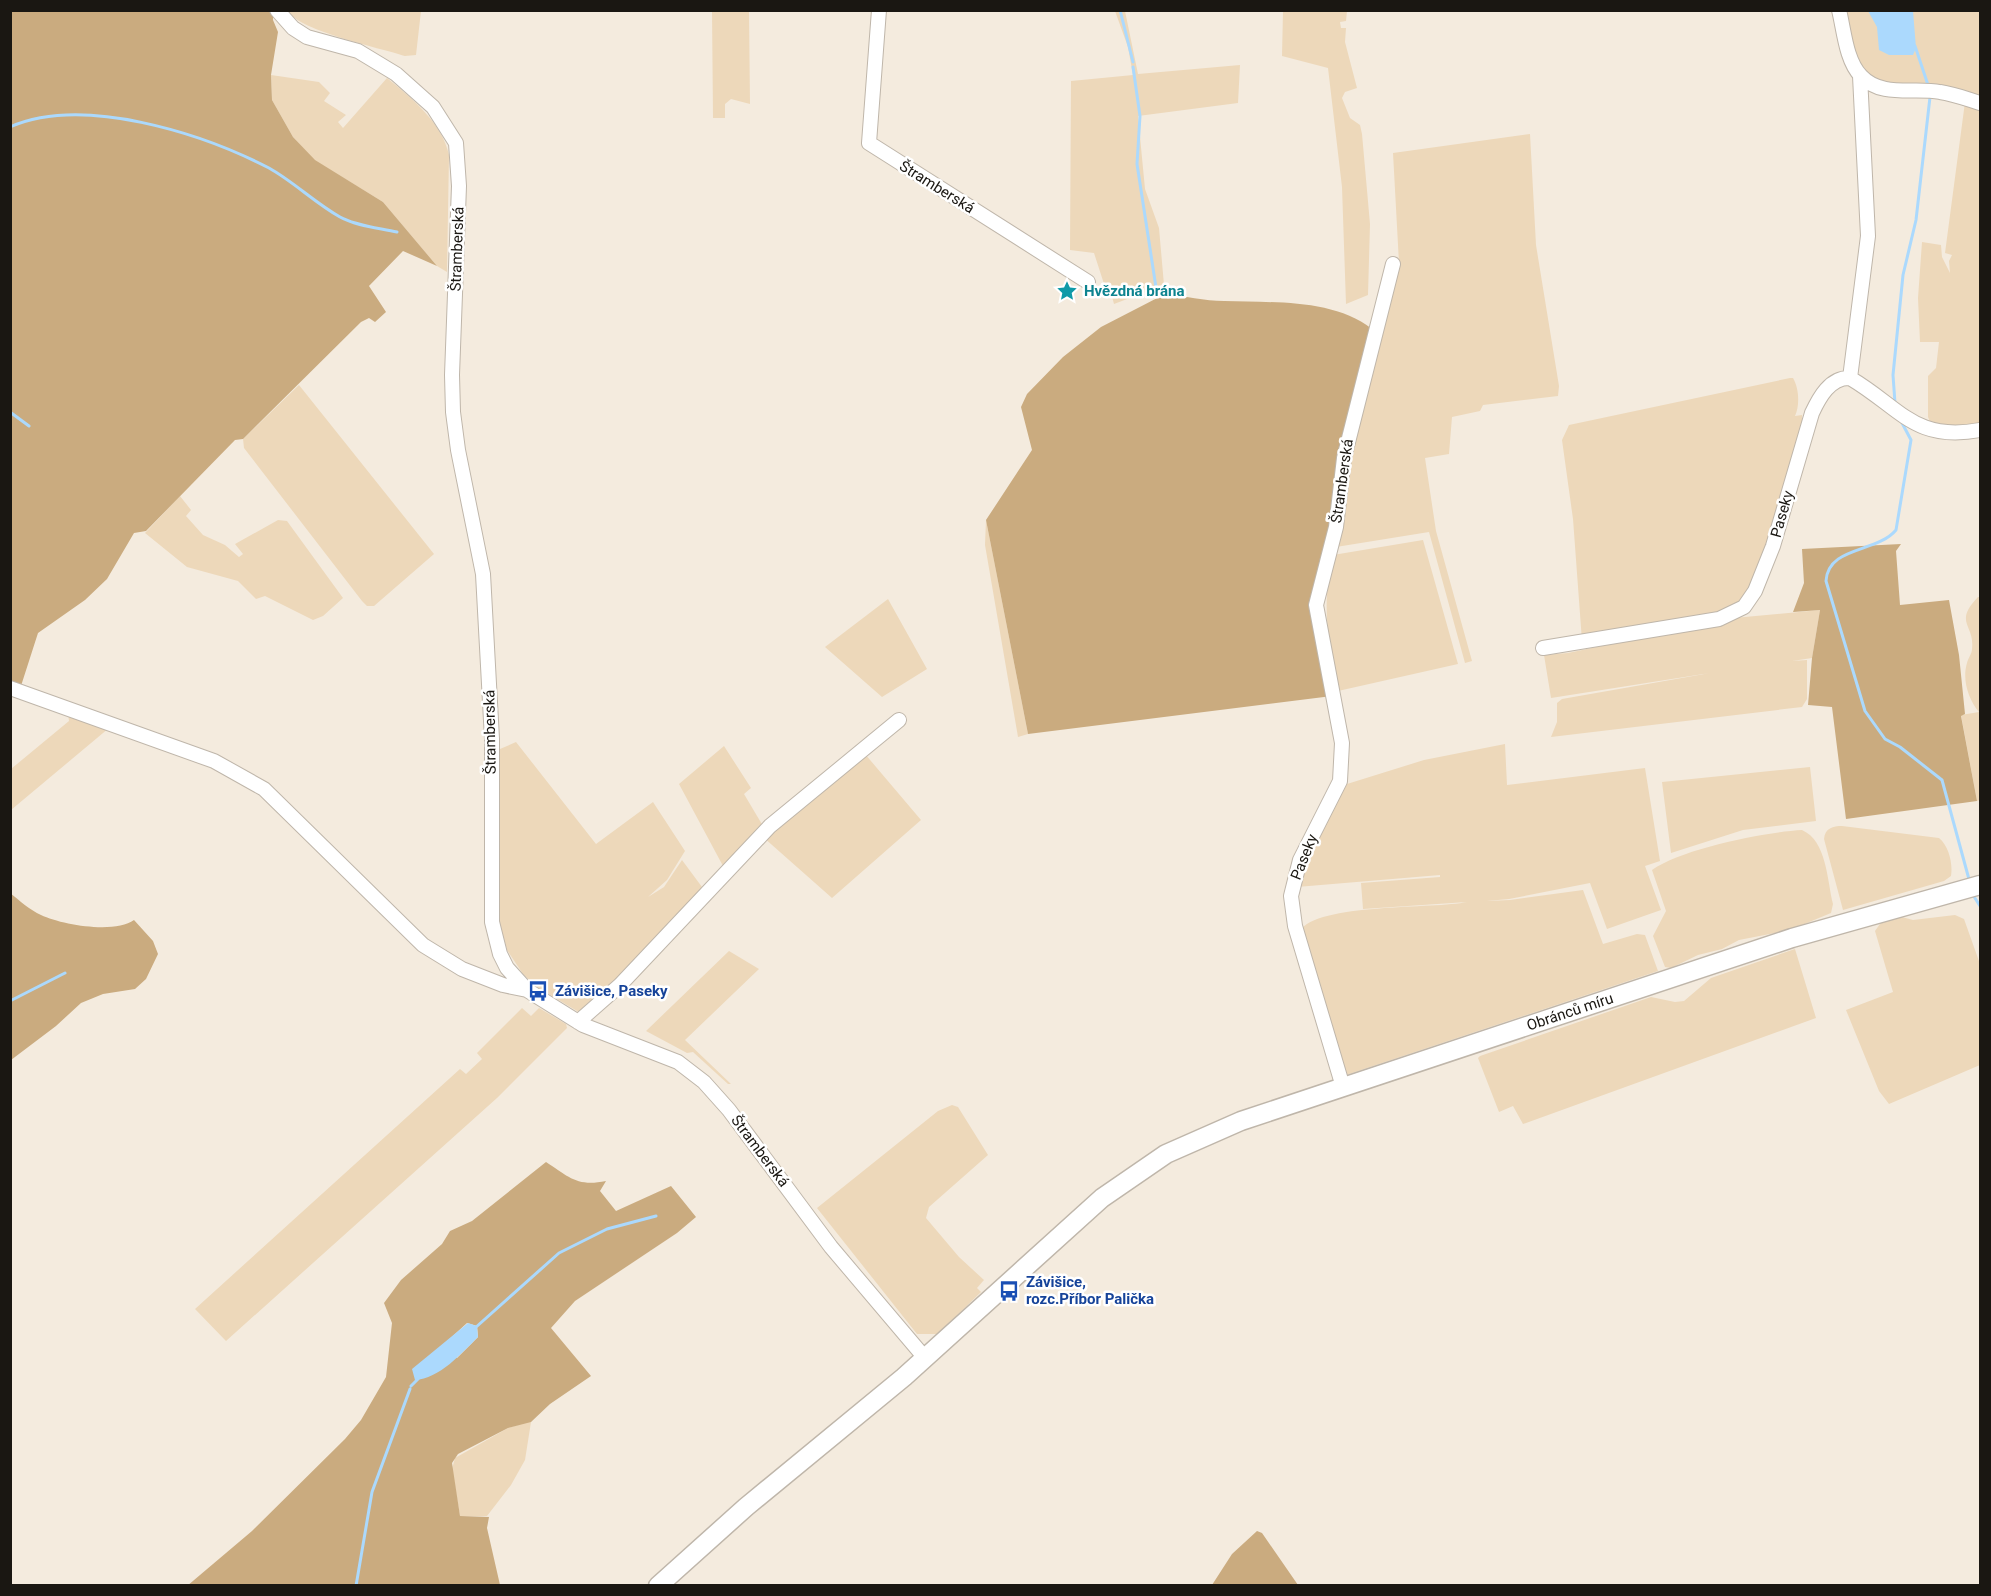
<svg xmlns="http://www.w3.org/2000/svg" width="1991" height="1596" font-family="Roboto,sans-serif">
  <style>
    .green { fill: #edd8ba }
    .forest { fill: #caab7f; fill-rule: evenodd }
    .water { fill: #abd9fd }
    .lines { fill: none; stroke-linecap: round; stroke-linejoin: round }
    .stream { stroke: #abd9fd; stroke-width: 3 }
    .minor-casing { stroke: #bfb6aa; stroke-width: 16 }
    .major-casing { stroke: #bfb6aa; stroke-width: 21 }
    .minor { stroke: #fff; stroke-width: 14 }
    .major { stroke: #fff; stroke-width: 18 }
    .labels { text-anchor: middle; stroke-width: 5; stroke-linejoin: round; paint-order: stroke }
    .street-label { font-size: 15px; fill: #1a1712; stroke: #fff }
    .culture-label { font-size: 15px; font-weight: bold; fill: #0d838f; stroke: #fff; text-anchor: start }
    .transit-label { font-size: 15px; font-weight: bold; fill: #164399; stroke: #fff; text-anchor: start }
  </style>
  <rect width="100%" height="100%" fill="#f4ebde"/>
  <path class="green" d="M287,11H421L416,55L405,56C377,47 303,32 287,11Z
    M712,11H749L750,104L731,99L725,104V118H713Z
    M1115,11H1125L1138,74L1240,65L1238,103L1138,116L1145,189L1159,228L1164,285L1114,304L1110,289L1106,290L1094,253L1070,250L1071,81L1133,75L1128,47Z
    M1283,11H1347L1346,21L1340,22L1341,28H1346L1345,42L1357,88L1345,92L1342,98L1350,118L1360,125L1362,134L1370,224L1368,295L1346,304L1342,187L1328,68L1282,56Z
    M1843,11H1980V98C1954,94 1880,91 1864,72C1851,58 1848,28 1843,11Z
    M271,75L319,82L330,93L324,101L346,115L338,122L343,128L387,78C413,99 442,123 449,155L447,272L437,266L383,202L314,160L293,137L272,100Z
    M1965,102L1980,108V426L1961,429L1931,424L1928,417V376L1936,368L1939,342H1920L1918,298L1922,242L1941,245L1942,257L1950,273L1949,261L1952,255L1945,253Z
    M1530,134L1536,245L1559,386L1558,396L1483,405L1480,411L1452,417L1449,454L1425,458L1436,531L1472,661L1465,663L1429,532L1336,547L1343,480L1399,263L1393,153Z
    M1790,378H1793C1799,388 1800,405 1795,416L1802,415V427L1788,481L1753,588L1732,610L1582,641L1573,519L1562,440L1569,425Z
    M299,385L434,554L374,606H367L362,601L244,448L243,439Z
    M180,496L191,510L186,516L203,535L225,545L239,557L243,554L235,544L278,520L287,521L343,598L323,616L313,620L265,596L256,599L238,581L187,567L145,533Z
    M986,520L1028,734L1018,737L985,545Z
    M1423,540L1458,664L1338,691C1328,642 1321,605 1333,555Z
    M1978,597H1980V800L1977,801L1961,715L1979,712C1968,699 1962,679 1967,663C1968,658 1972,654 1972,649C1975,624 1953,623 1978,597Z
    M888,599L927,669L882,697L825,647Z
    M1820,610L1812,658L1792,661L1807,660V699L1802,707L1551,737L1557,722V703L1562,699L1710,673L1551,698L1544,655L1568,653L1734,618Z
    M68,713L109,728L11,810V769L69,721Z
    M516,742L596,844L653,802L685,851L667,880L648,897L664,887L682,860L702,887L632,968L582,1014L537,987L523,974L507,950L498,917L500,749Z
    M1505,744L1507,785L1645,768L1660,861L1645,866L1661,910L1607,929L1590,883L1509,899L1487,901L1510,900L1583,890L1603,944L1637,934L1645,935L1658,971L1346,1075L1300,931C1316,903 1435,909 1467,902L1363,909L1361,883L1440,877V875L1297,887L1308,855L1347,784L1424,760Z
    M724,746L751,788L744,794L763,826L723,866L679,784Z
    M865,754L921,820L832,898L763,837Z
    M1810,767L1816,821L1743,830L1671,853L1662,782Z
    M1842,826L1939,838C1949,846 1953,864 1951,876L1944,881L1843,910L1824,839C1825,828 1833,826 1842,826Z
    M1802,830C1827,841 1827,880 1833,904L1831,913L1790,930L1739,940L1722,949L1698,955L1671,968L1665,967L1653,936L1666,911L1652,870C1681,849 1765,832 1802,830Z
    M1955,915L1964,919L1980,964V1065L1889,1104L1879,1091L1846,1010L1893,992L1875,931L1882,921L1902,917L1913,920Z
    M1795,949L1816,1018L1523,1124L1513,1106L1499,1112L1478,1058L1480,1056L1651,997L1675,1002L1684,1001L1711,978Z
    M729,951L759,969L685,1040L731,1084H728L693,1052L687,1053L646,1031Z
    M522,1008L531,1016L539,1008L566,1024L567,1028L497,1098L226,1341L195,1309L460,1069L466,1074L482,1059L477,1053Z
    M952,1105L958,1107L988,1155L929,1207L926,1218L959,1257L984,1280L977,1288L981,1292L938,1334H917L817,1208L938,1111Z
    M527,1422H531L525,1460L511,1485L487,1516H460L452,1469L455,1458L508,1428Z"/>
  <path class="forest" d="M11,11H273V20L278,32L271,75L272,100L293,137L315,160L383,202L437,266L403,251L369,286L386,312L375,322L369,318L361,322L243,439L235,440L146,531L134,533L107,579L85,600L38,633L20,689L11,686Z
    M1165,294C1184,296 1205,301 1224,301C1272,303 1332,298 1372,329L1332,525L1312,604L1332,696L1028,734L986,520L1032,450L1021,407L1027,394L1063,357L1101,327Z
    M1901,544L1896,551L1900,605L1949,600L1959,655L1965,714L1961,716L1977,801L1846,819L1832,707L1808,705L1812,658L1820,610L1793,612L1804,583L1802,549Z
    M10,893C20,901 30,910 41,915C62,925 115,934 134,920L153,941L158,954L146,979L135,989L103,994L81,1003L56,1026L11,1060Z
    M546,1162C569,1177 577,1187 606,1181L600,1191L616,1211L671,1186L696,1217L677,1233L575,1301L551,1328L591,1376L550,1404L531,1422L508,1428L458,1454L452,1463L460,1516L489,1517L487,1528L500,1585L187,1586L252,1531L345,1439L361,1420L386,1377L392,1323L384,1303L401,1280L442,1244L450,1231L472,1221ZM467,1323L477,1326L478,1337L457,1358L442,1346Z
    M1257,1531L1262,1533L1298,1585H1212L1232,1554Z"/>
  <path class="water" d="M1868,11H1913L1916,48L1913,55H1889L1879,50L1877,27Z
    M468,1323L477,1326L478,1337C462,1353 439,1379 415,1380L412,1369Z"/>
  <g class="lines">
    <path class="stream" d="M1120,10L1133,62
      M1915,46L1928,85
      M1133,67L1140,116L1137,164L1157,294
      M10,127C83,95 201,133 269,168C294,182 315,203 340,217C356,226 380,228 397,232
      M1895,403L1893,375L1903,275L1916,220L1930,97
      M10,412L29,426
      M1901,421L1911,440L1896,530C1877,553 1828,546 1826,581L1865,711L1885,739L1900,747L1942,780L1970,883
      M1973,895L1980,906
      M10,1001L65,973
      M475,1328L559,1253L607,1229L656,1216
      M411,1386L418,1379
      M356,1586L372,1492L410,1389"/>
    <g class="minor-casing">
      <path id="minor" d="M277,10L293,28L307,37L358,51L396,74L433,107L456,143L459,186L452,375L453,412L458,450L483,574L492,739V922L500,954L507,968L527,990L583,1025L678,1062L704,1082L729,1110L831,1247L925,1358
        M879,10L869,143L1088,282
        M1839,10C1844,30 1846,61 1861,76C1881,98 1915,87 1940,92C1954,94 1967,99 1980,103
        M1850,378L1868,236L1860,76
        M1543,648L1719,619L1744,607L1755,591L1773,546L1812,413C1819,398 1830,377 1850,378C1901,408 1914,442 1980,430
        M10,688L214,761L264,789L423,945L462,969L503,985L527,990
        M578,1022L620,985L770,826L899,720
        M1343,1087L1295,926L1291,896L1300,860L1340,781L1342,743L1316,605L1336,527L1344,458L1393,264"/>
    </g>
    <g class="major-casing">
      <g id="major">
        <path id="s1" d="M658,1586L746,1507L904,1377L1102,1198L1166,1154L1241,1121L1792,938L1980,885"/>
      </g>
    </g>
    <use href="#minor" class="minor"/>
    <use href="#major" class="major"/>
  </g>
  <defs>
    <g id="sight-bare" transform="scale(1.62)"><path d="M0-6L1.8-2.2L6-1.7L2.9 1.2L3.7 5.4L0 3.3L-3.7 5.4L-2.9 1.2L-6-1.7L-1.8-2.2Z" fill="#0f9aa8" stroke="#fff" stroke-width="2.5" paint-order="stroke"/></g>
    <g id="bus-bare" transform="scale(1.62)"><path d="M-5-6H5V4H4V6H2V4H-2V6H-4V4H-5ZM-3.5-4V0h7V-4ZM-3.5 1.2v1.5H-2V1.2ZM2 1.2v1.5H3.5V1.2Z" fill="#1a4fb4" stroke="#fff" stroke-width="2.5" paint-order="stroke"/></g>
  </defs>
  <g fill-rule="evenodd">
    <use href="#sight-bare" x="1067" y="291"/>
    <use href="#bus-bare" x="538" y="991"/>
    <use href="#bus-bare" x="1009" y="1291"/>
  </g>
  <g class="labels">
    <g class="street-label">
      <text transform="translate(937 187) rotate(32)" y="5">Štramberská</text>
      <text transform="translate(457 249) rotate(-88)" y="5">Štramberská</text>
      <text transform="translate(1342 481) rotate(-82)" y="5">Štramberská</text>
      <text transform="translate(1782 514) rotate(-74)" y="5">Paseky</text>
      <text transform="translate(490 732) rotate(-91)" y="5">Štramberská</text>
      <text transform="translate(1304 857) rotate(-68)" y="5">Paseky</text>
      <text dy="5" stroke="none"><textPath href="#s1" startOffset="1096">Obránců míru</textPath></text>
      <text transform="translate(760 1151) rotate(53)" y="5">Štramberská</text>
    </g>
    <g class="culture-label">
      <text x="1084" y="296">Hvězdná brána</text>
    </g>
    <g class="transit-label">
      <text x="555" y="996">Závišice, Paseky</text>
      <text x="1026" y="1287">Závišice,<tspan x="1026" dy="17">rozc.Příbor Palička</tspan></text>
    </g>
  </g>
  <rect width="1991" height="1596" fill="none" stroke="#1a1712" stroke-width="24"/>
</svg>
